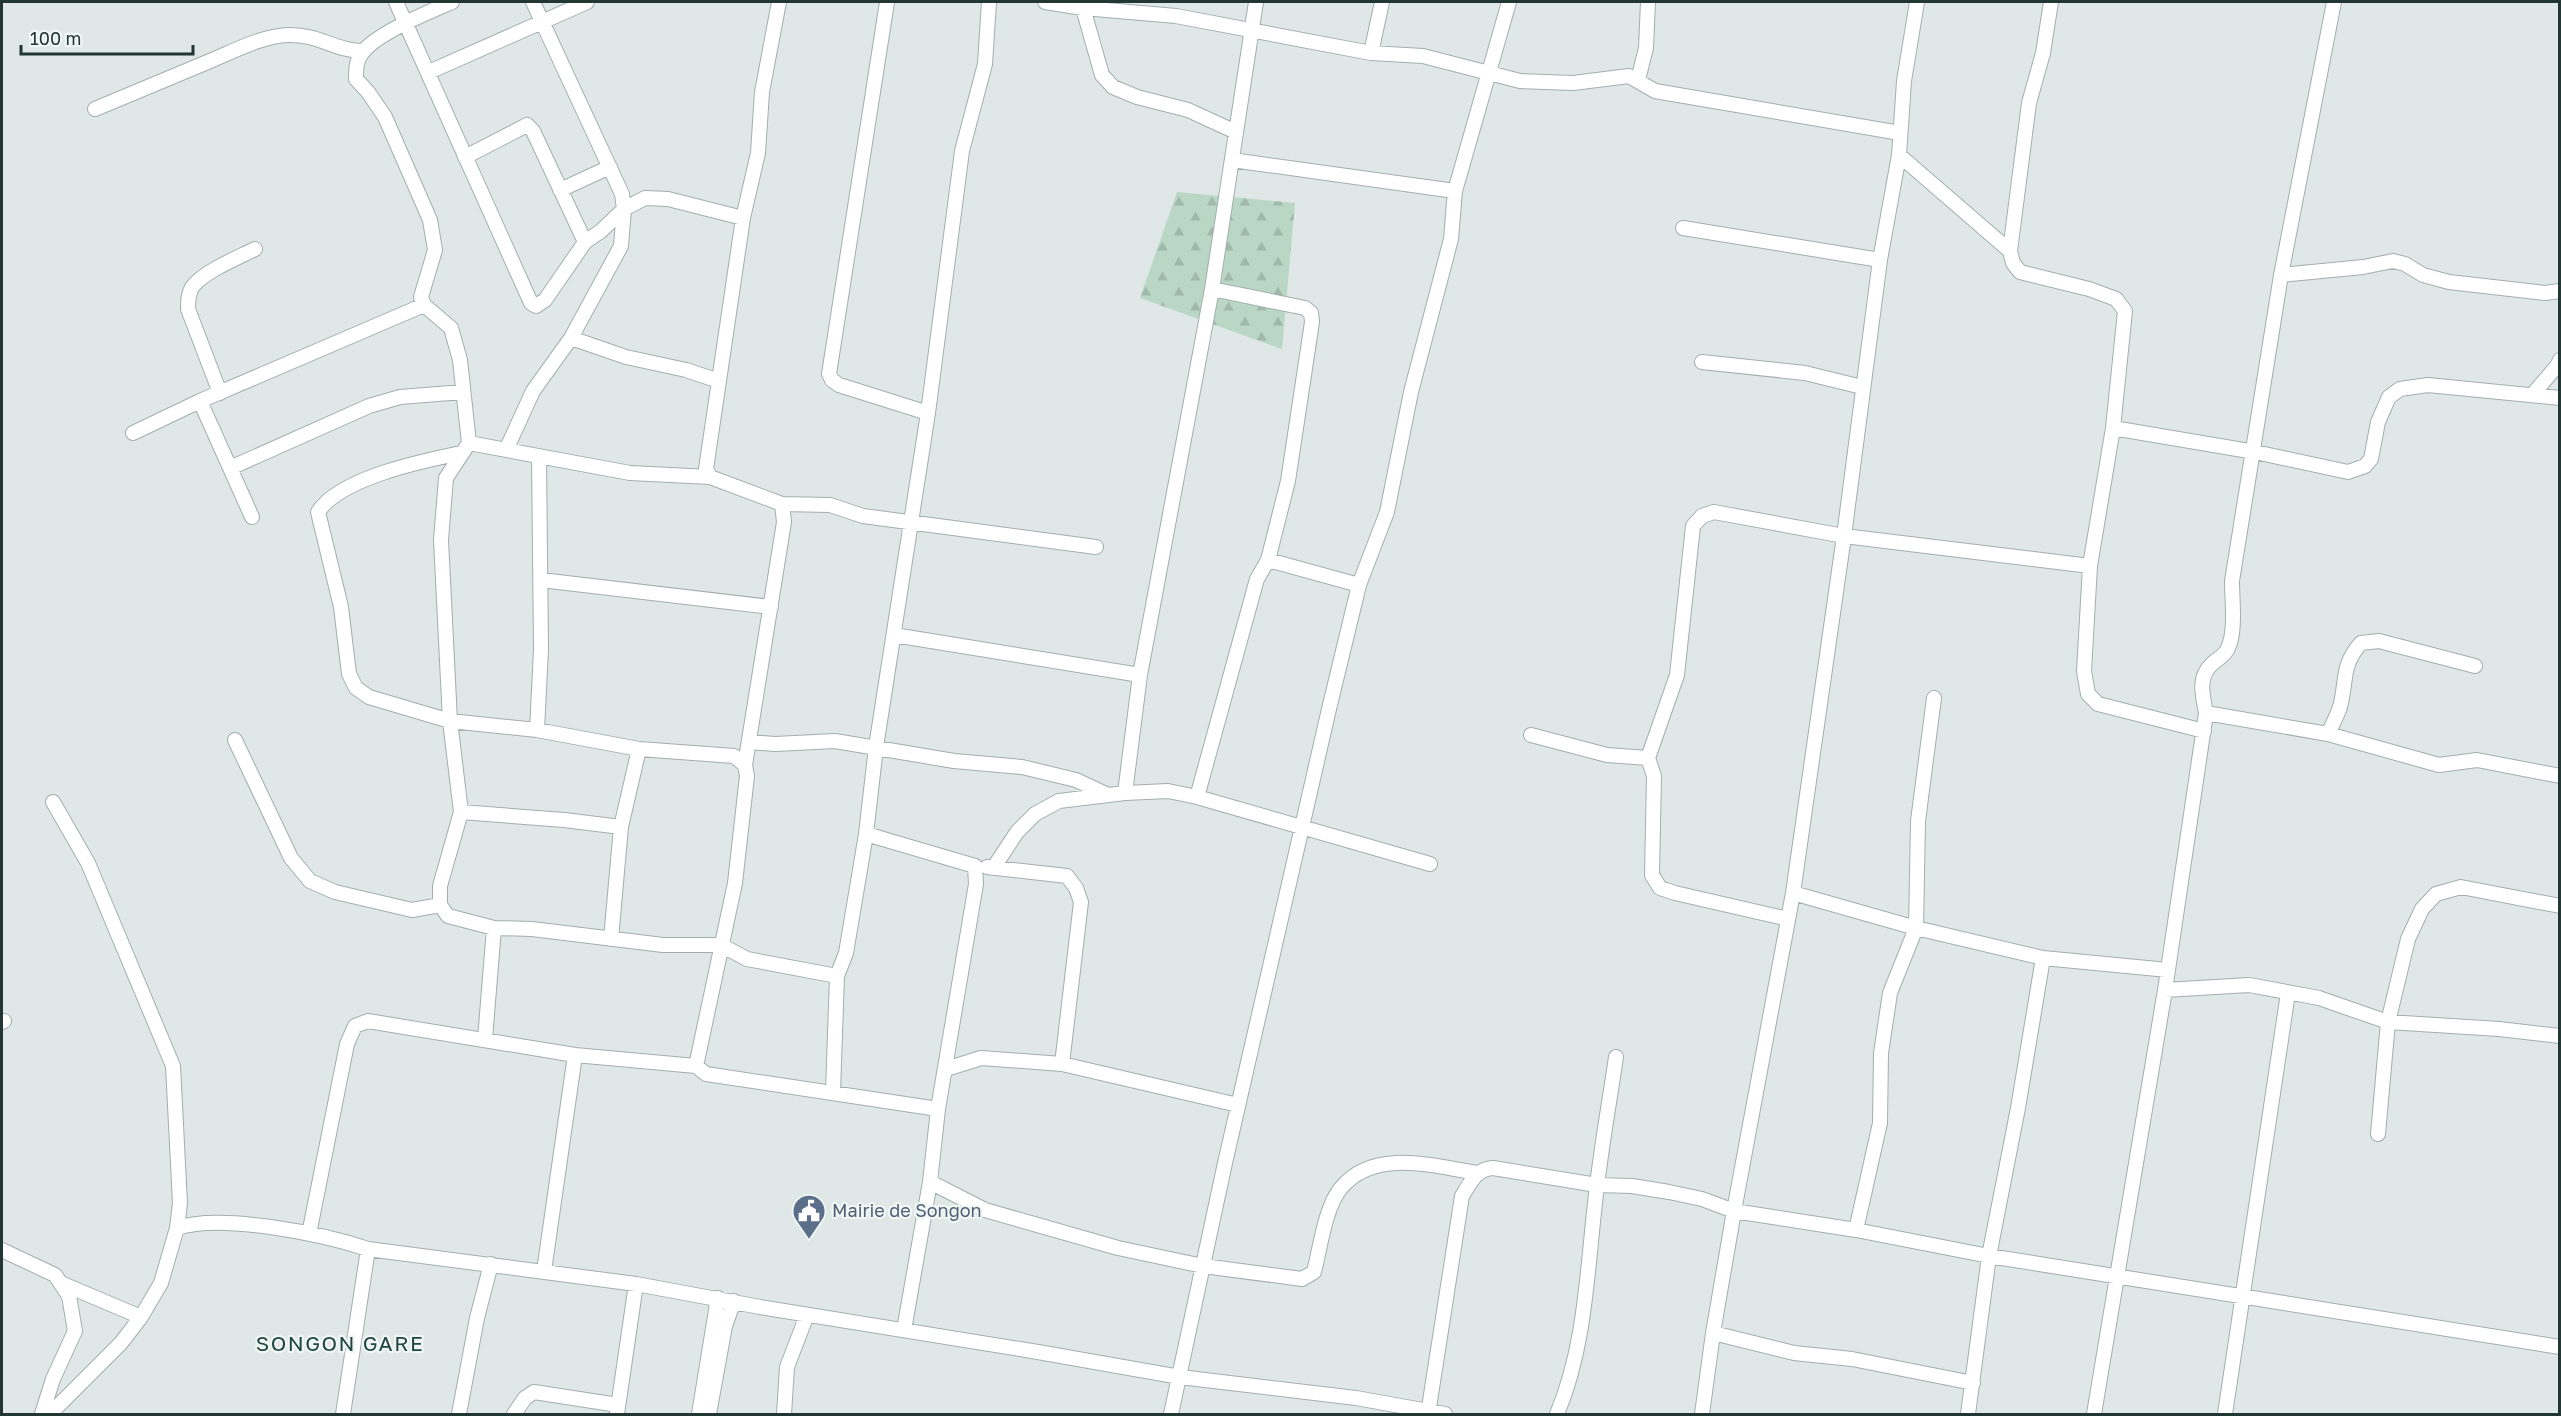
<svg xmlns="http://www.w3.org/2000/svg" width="2561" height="1416" font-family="'Golos Text',sans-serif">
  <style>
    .forest { fill: url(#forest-firs) }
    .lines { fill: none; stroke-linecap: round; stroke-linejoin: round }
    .minor-casing { stroke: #a3afad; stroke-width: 16 }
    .minor { stroke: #fff; stroke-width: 14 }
    .labels { text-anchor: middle; stroke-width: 4.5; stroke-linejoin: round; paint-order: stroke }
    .service-label { font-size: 18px; fill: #4e5e75; stroke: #eff6f3; text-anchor: start }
    .quarter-label { font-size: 21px; letter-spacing: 1.5px; fill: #214642; stroke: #eff6f3 }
  </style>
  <defs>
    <pattern id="forest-firs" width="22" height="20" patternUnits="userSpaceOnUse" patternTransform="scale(1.5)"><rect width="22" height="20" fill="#bad7c6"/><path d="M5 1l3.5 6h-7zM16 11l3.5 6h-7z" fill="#a0b9ab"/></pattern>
  </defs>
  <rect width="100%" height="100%" fill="#dfe8e6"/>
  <path class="forest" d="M1177,192L1295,203L1282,349L1140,298Z"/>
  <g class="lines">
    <g class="minor-casing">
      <path id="minor" d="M396,2L531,303L536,306L545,300L585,242L601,231L624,209L645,198L668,199L743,218
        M452,2C429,12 377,33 362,53C356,61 356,69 356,79L368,92L385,117L430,220L435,250L421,297L424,305L451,328L460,360L469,443L446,478L441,540L450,721L461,812L440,886V905L448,916L494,928L532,929L663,945H721L747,959L837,976
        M887,2L829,374L832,380L839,385L928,413
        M1045,2L1083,8L1176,16L1371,53L1423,56L1520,81L1573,83L1629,76L1655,91L1900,133
        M2051,2L2043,53L2029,103L2010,251L2013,263L2020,272L2089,289L2116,299L2125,311L2113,428L2255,452L2348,472L2365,466L2371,459L2378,422L2389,397L2400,389L2428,385L2560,398
        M1083,8L1102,75L1113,87L1137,97L1188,110L1236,132
        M1371,53L1382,2
        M429,72L587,2
        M1638,80L1646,48L1648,2
        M95,109C133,93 172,77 210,61C234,51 262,36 288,35C319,34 335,51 363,51
        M1899,155L2010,251
        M465,157L527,125L533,131L585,242
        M1232,160L1455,191
        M560,190L610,167
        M1683,228L1880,260
        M2281,275L2363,267L2393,261L2405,264L2423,275L2449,282L2545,293L2560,291
        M571,338L626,357L686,370L719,381
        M1702,362L1805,373L1862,387
        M220,393L188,309C188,302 188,293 193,286C205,271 237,258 255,249
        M2533,394L2557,366L2560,360
        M200,401L252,517
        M2113,428L2090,566L2084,671L2088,694L2098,704L2204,731
        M133,433L200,401L424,305
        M469,443L630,473L710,477
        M506,450L533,391L571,338L621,246L624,209L622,194L533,2
        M461,453C422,461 340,478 318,512L341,607L349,674L356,688L369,697L450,721L537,730L639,749L734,756L745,765L747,776L735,883L696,1066L706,1074L938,1109L930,1182L904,1330
        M230,468L369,406L400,397L463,392
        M782,504L830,505L863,516L1096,547
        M1268,560L1359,585
        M541,580L771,607
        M894,635L1140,675
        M2206,713L2328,734L2439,765L2477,760L2560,776
        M537,730L541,650L539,457
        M2328,734C2332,725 2337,716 2340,707C2347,681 2341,665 2361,643L2379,641L2475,666
        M1531,735L1607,755L1648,758
        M235,740L291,858L310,881L335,892L412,910L440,905
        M749,742L775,744L835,741L954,761L1022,767L1076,780L1106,794
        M745,765L784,522L782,504L710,477L706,469L743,218L758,153L762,92L779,2
        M1125,793L1140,675L1212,289L1256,2
        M1197,797L1257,579L1268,560L1288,481L1312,322L1311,313L1305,308L1212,289
        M461,812L564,820L621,827
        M987,867L1067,876L1076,888L1081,902L1062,1064
        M994,867L1017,832L1035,814L1059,801L1125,793L1168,791L1197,797L1430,864
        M1793,893L1916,928L2043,958L2018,1108L1989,1256L1968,1414
        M1788,919L1675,893L1660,888L1652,875L1654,776L1648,758L1677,675L1693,526L1702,516L1714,512L1844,536L2090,566
        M611,939L621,827L639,749
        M2043,958L2168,970
        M2165,990L2249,985L2319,998L2388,1022L2499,1029L2560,1036
        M2,1022L4,1021
        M485,1039L494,928
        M946,1069L981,1058L1062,1064L1238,1105
        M833,1092L837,976L846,953L866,834
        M938,1109L976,884L975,866L866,834L876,747L928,413L962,151L985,64L989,2
        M2378,1134L2388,1022L2408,939L2422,909L2436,894L2461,887L2560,906
        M930,1182L985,1210L1118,1248L1203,1266L1302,1279L1314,1272C1320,1249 1325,1207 1341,1188C1374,1148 1434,1166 1477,1173
        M177,1228C221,1213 323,1234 368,1249L636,1284L760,1307L1038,1352L1180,1377L1356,1398L1445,1414
        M1856,1230L1880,1123L1881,1053L1890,993L1916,928L1918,821L1934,698
        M309,1234L347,1044L355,1026L368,1021L575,1055
        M2,1250L55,1275L69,1296L75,1331L53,1379L42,1414
        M544,1271L575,1055L696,1066
        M63,1284L141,1317
        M1713,1333L1794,1353L1852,1359L1973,1383
        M50,1414L121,1343L141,1317L161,1283L177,1228L180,1203L173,1066L88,863L53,802
        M343,1414L368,1249
        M459,1414L477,1318L491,1264
        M514,1414L525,1398L534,1392L618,1405
        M617,1414L636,1284
        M699,1414L718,1298
        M709,1414L725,1326L734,1301
        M784,1414L787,1367L807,1315
        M1171,1414L1225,1163L1329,709L1359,585L1387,512L1411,392L1451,239L1455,191L1509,2
        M1428,1414L1462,1196C1471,1182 1476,1169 1493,1168L1597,1185L1632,1186L1669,1192L1702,1199L1734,1211L1856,1230L1989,1256L2560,1347
        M1557,1414C1585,1348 1587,1273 1595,1203C1600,1154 1609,1105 1616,1057
        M1702,1414L1713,1333L1734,1211L1793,893L1844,536L1880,260L1899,155L1904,81L1917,2
        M2094,1414L2165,990L2206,713C2203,697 2197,677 2212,664C2218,658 2225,656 2228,648C2236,632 2232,599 2232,581L2281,275L2334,2
        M2225,1414L2288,993"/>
    </g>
    <use href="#minor" class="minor"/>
  </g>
  <defs>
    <g id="civic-pin" transform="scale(1.725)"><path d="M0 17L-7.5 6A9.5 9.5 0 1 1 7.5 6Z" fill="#5c6f8a" stroke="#eff6f3"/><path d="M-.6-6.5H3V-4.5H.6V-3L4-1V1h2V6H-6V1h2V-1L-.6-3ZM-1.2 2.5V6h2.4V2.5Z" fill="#fff"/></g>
  </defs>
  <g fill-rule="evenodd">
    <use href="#civic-pin" x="809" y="1211"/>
  </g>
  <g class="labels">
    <g class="service-label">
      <text x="832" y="1217">Mairie de Songon</text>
    </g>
    <g class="quarter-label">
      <text x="340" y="1351">SONGON GARE</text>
    </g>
  </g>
  <rect width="2561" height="1416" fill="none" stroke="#223634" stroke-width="6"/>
  <path d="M21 45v9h172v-9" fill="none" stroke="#223634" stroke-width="3"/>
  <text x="30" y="45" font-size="18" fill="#223634" stroke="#eff6f3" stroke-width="4.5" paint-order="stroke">100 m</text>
</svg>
